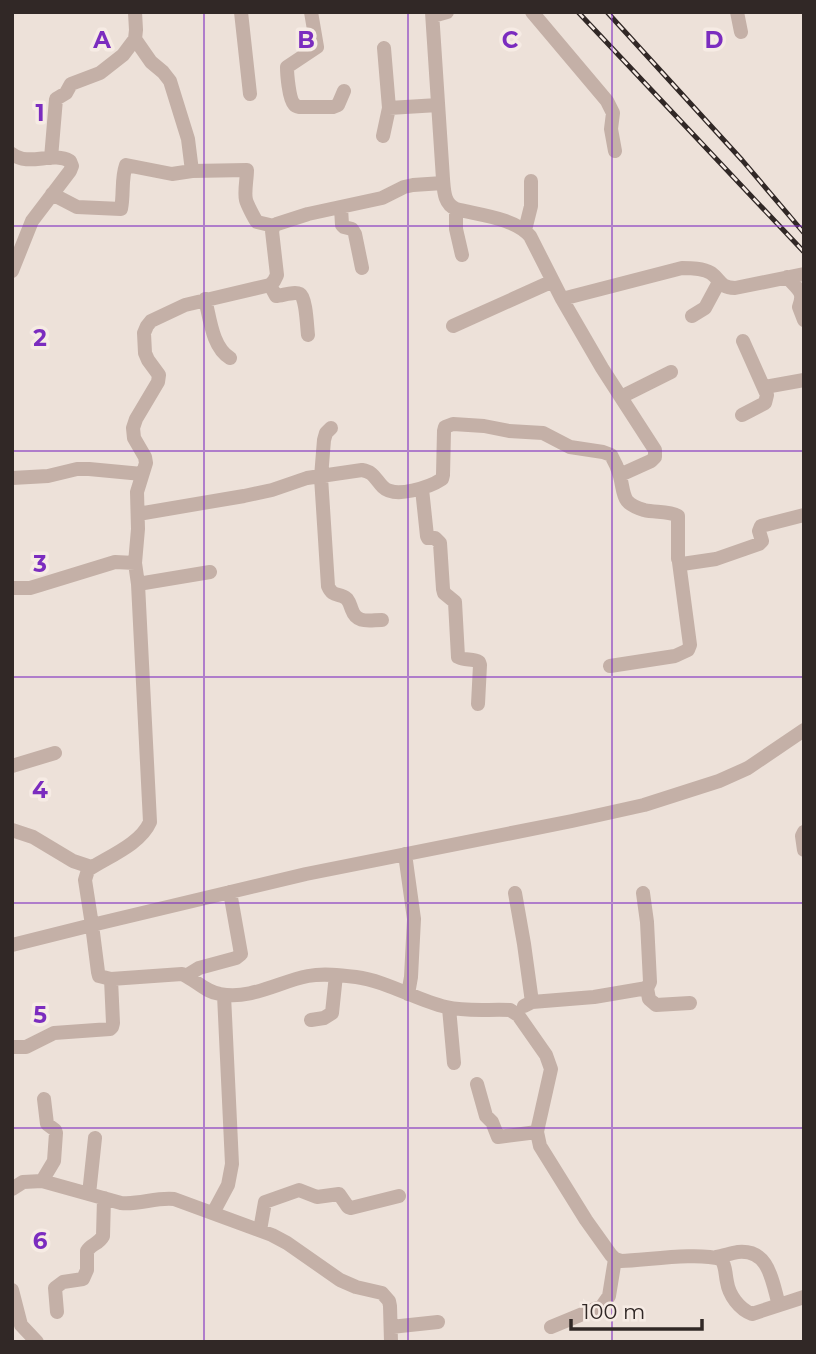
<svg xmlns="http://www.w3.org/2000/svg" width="816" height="1354" font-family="Montserrat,sans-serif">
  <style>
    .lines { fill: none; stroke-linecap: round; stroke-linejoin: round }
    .minor { stroke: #c4b0a7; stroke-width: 14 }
    .rail-casing { stroke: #312826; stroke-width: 5 }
    .rail { stroke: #f6ebe4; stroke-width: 2.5; stroke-dasharray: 8; stroke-linecap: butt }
    .grid { fill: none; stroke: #7b2cbf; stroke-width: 2; stroke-opacity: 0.55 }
    .grid-label { font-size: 23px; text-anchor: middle; font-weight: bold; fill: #7b2cbf; stroke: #f6ebe4; stroke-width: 7; stroke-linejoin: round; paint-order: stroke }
  </style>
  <rect width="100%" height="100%" fill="#ede1d9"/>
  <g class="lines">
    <path class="minor" d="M241,12L250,94
      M311,12L317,47L287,67C287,74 289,99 294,104C295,106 297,106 299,107H333L338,105L344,91
      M432,12L443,179C444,191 444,204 456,209C479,215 515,218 530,236L562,299L682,268C691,268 703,268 711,273C722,281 719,287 735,288L804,274
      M532,12L607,101L613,113L611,129L615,151
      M737,12L741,32
      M433,16L447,12
      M135,39L151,62L163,72L170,81L188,139L192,171
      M389,108L438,105
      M383,136L389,108L384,48
      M12,154C29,167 52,151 70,161L72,166L70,171L32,221L12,271
      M51,158L56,99L66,93L71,84L100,73L123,55L135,39L136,30L135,12
      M52,194L77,207L121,209C124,194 121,179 126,165L172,174L192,171L247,170C247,179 244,192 246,200C247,204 254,218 257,222L274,226
      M341,207L342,225L344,227L352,229L355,234L362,268
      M456,209V229L462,255
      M525,230L531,206V181
      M787,277C798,290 805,291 799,307L804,320
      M270,285L276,296C282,296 294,291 300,294C306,297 307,327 308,335
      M205,299C210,318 212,347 230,358
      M562,299L602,368L655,450V457L651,461L620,475
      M692,316L705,308L719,282
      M453,326L553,281
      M765,387L804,380
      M621,397L671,372
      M742,415L765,403L767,395L743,341
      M331,428L326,433L324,440L321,477L328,586C333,598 339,592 347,599C350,603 350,605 352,610C357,624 369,620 382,620
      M12,478L48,476L77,469H89L142,474
      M422,489L427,536L428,538H435L440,543L443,589L444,593L455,602L458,657C465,661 473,658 479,662L480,665L478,704
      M138,514L244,496L272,490L307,478L362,470C374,472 375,479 383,487C395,499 430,487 442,479L443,475L444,431L445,427L453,424L484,426L509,431L543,433L570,447L603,452L611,455C615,462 618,469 620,476C625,496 621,503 644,510C655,513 668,510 678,516V559L682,564L716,559L759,544L762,541L759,531L761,526L804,515
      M135,563L138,529L137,492L146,463L145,457L134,438L133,428L136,419L158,382L159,375L148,360L145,353L144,333L147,326L151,321L185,305L270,285L274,281L277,275L272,231L274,226L277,224L308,214L382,198L404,187L413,185L443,183
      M138,584L210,572
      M12,588H30L40,585L115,562L135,563L138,584L150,822C140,845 107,857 88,870L85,880L92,925L306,874L572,821L644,805L719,781L748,768L804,730
      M610,666L675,656L688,650L690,645L679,562
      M12,766L55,753
      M12,830L33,837L73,861L91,867
      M804,832L802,836L804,850
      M405,854L414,919L411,977L408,994
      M515,893L524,944L532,1002L524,1006
      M12,945L92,925L98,972L99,976L111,979L182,974C196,980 205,992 220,994C251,1000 278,982 308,976C323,973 340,975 356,977C387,981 416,1000 446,1007C467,1012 489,1009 510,1010L518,1015L546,1055L551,1069L538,1127L537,1132L540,1146L586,1220L611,1255L615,1259L621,1261C648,1260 697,1252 721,1259C726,1266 725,1273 727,1282C729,1295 739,1309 752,1314L804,1297
      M186,976L199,968L236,958L241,954L230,892
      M647,988L649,999L656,1005L690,1003
      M532,1002L594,997L647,988L650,982L647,922L643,893
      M449,1008L454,1063
      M311,1020L324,1018L332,1013L336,975
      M12,1047H26L54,1033L110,1029L112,1027L113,1023L111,979
      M477,1084L486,1116L492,1122L498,1137L537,1132
      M42,1181L54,1161L56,1133L55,1130L47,1124L44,1099
      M12,1189L23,1182L42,1181L121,1203C139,1205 156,1197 174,1199L272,1235L287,1243L340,1280L356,1287L382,1293L389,1301L390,1306L391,1342
      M89,1194L95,1138
      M213,1213L228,1185L232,1164L224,995
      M260,1230L265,1202L299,1190L317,1197L339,1194L348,1207L351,1208L399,1196
      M716,1257C723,1256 731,1253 738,1252C770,1249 772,1282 779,1305
      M12,1290L21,1325L37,1342
      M57,1312L55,1288L63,1282L83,1279L87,1270V1251C91,1244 99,1244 103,1236L104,1198
      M391,1327L438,1322
      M551,1327L602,1306L609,1296L615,1259"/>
    <g class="rail-casing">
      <path id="rail" d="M578,12L804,252
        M607,12L742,160L804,233"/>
    </g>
    <use href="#rail" class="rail"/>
  </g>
  <path class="grid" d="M204,12V1342M408,12V1342M612,12V1342M12,226H804M12,451H804M12,677H804M12,903H804M12,1128H804"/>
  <g class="grid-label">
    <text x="102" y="48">A</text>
    <text x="306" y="48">B</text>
    <text x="510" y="48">C</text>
    <text x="714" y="48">D</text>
    <text x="40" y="121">1</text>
    <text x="40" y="346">2</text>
    <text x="40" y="572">3</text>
    <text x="40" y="798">4</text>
    <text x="40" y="1023">5</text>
    <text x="40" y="1249">6</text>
  </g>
  <rect width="816" height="1354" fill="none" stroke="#312826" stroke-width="28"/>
  <path d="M571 1319v10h131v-10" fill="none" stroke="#312826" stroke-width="3.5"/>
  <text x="582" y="1319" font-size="21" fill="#312826" stroke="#f6ebe4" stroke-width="5" paint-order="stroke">100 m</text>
</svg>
